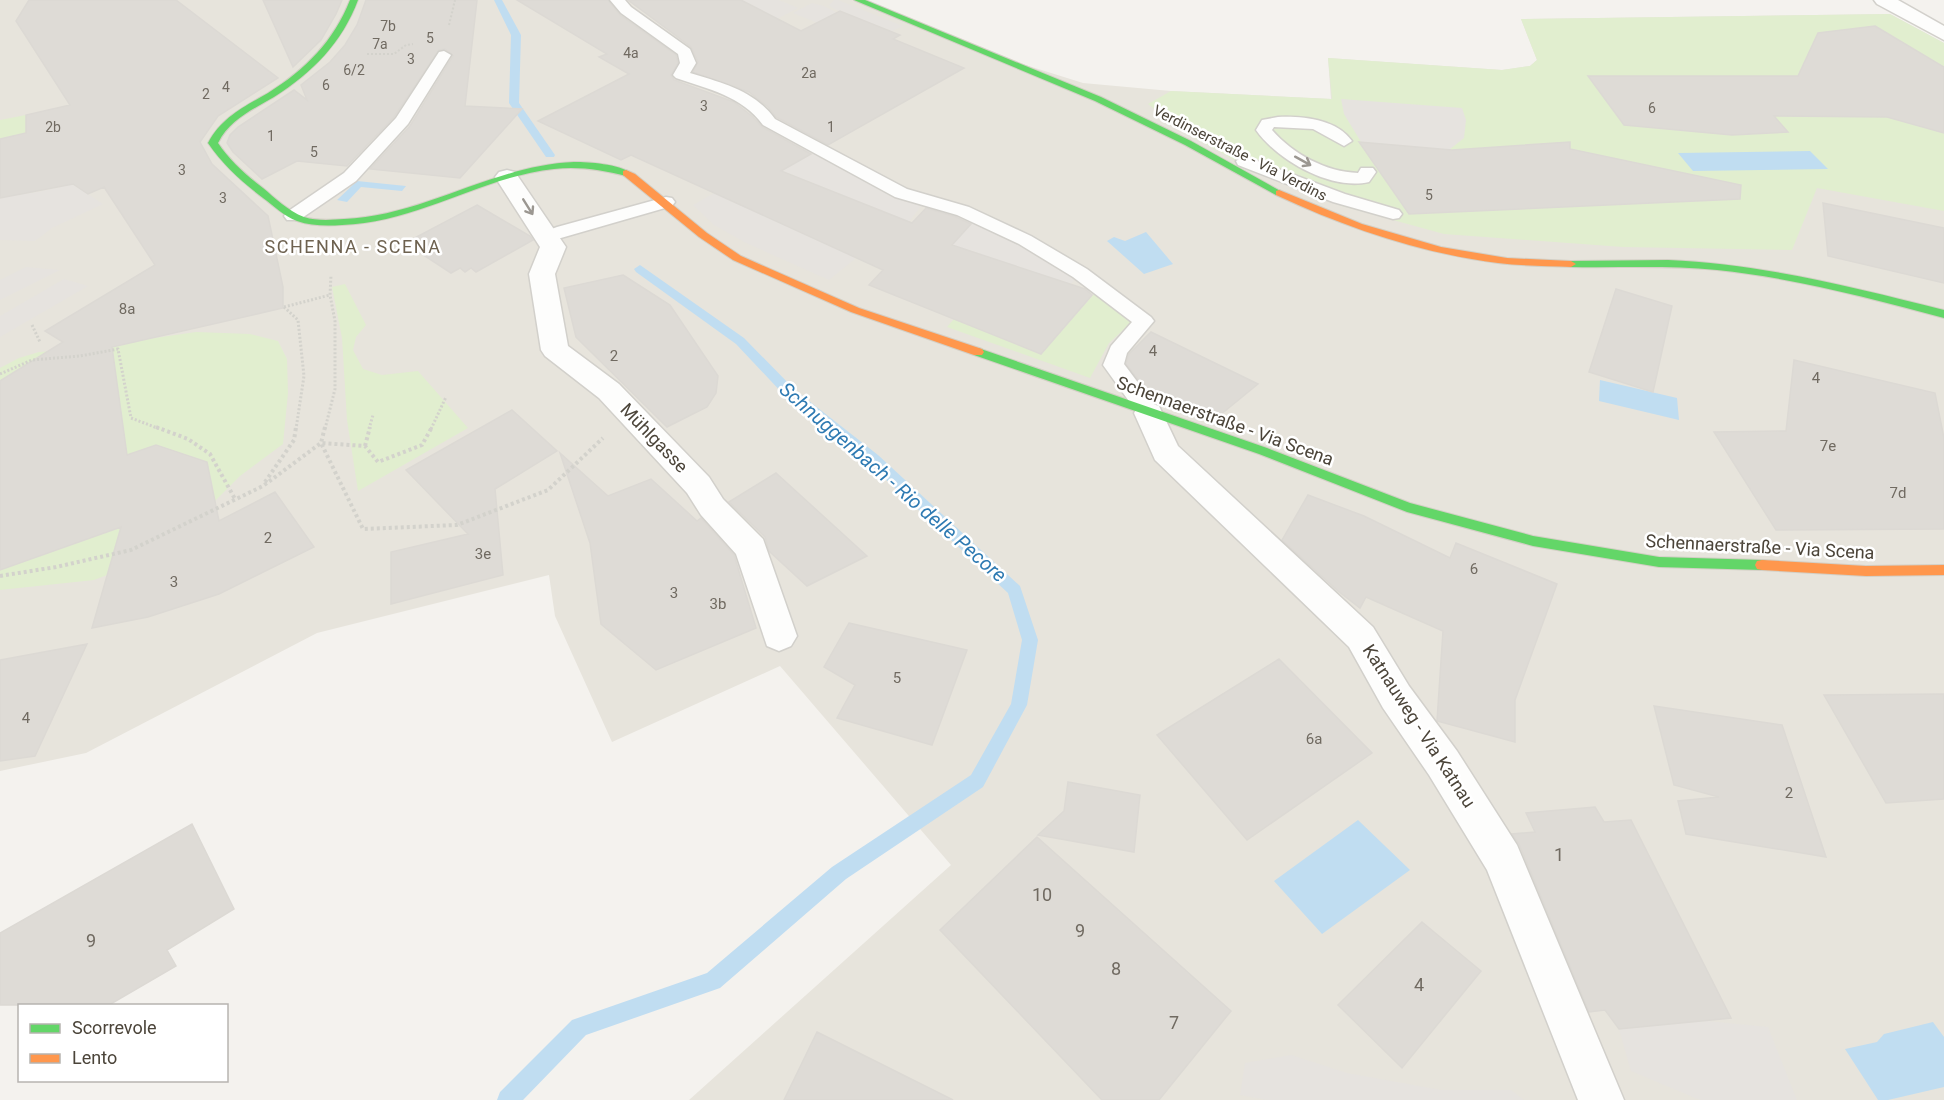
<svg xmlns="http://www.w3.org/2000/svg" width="1944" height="1100" font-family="Roboto,sans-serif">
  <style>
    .residential { fill: #e7e4dc }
    .green { fill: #e1eecf }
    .parking { fill: #e6e3df }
    .water { fill: #c0ddf1 }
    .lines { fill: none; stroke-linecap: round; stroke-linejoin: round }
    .stream { fill: #c0ddf1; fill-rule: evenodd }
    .building { fill: #dedbd6; stroke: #dcd9d4; stroke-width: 1.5 }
    .lane-casing { stroke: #d2d0cb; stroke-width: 3 }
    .street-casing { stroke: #d2d0cb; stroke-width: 3 }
    .fast-casing { stroke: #d3cfc5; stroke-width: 2 }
    .slow-casing { stroke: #d3cfc5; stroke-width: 2 }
    .path-far2 { stroke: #d3d2cc; stroke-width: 2; stroke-dasharray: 2 2; stroke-linecap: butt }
    .path-far1 { stroke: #d3d2cc; stroke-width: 3; stroke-dasharray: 2 2; stroke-linecap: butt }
    .path { stroke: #d3d2cc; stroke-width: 4; stroke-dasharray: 3 3; stroke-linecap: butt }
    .lane { fill: #fdfdfc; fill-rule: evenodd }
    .street { fill: #fdfdfc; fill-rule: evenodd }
    .fast { fill: #63d668; fill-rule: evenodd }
    .slow { fill: #ff974d; fill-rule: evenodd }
    .oneway { stroke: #9b9791 }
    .labels { text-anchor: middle; stroke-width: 5; stroke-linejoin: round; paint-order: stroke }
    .far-number-label { font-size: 14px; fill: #706a61 }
    .far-street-label { font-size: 15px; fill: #4b4439; stroke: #fff }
    .number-label { font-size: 15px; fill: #706a61 }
    .far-quarter-label { font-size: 18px; letter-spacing: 1.5px; fill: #6e6250; stroke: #fff }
    .street-label { font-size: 18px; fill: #4b4439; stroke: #fff }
    .near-number-label { font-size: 18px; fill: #706a61 }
    .water-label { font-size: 20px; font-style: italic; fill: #2e7ab2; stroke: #fff }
  </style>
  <rect width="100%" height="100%" fill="#f4f2ee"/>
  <path class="residential" d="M0,0H858L975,49L1083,83L1171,91L1331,99L1328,58L1502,70L1530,66L1537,60L1521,19L1890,14L1944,43V1100H689L951,865L780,666L612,742L555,616L549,575L317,633L86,753L0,771Z"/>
  <path class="green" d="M1890,14L1944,43V211L1817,188L1792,250L1623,247L1444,234L1342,206L1258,173L1182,131L1148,104L1171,91L1332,99L1328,58L1502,70L1530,66L1537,60L1521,19Z
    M26,115V133L0,139V120Z
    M345,284L366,325L356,337L353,350L363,369L382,375L418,371L468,428L358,491L347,420L342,338L332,287Z
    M1095,293L1133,321L1109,343L1090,378L947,327L954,319L1041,354Z
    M196,332L250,334L278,341L287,359L288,393L283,444L240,476L202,514L128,567L94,580L0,590V368L19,358L39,352L72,350Z"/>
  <path class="parking" d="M741,0H779L798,8L777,19Z
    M834,0H838L903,26L892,31L832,8L829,5Z
    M812,3L824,6L838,13L818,23L793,13Z
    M1341,99L1462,108L1466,120L1464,138L1449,150L1361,142L1344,114Z
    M805,149L894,198L921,206L909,222L768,165L781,157Z
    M73,184L103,204L52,228L35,241L0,240V197L38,192Z
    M716,192L856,258L829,280L746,243L714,225L693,205Z
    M975,220L1080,273L1071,284L952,245Z
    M26,267L60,270L0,300V280Z
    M64,279L88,286L0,337V316Z
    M1707,1021L1768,1027L1797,1100H1700L1631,1071L1619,1029Z
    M1291,1055L1347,1073L1441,1090H1511L1524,1100H1267L1240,1095L1245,1063Z"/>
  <path class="water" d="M1810,151L1828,169L1693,171L1678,153Z
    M357,181L406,186L402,191L361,187L347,202L337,200Z
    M1146,232L1173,264L1144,274L1107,241L1114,237L1125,241Z
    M1600,380L1677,398L1679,420L1599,401Z
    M1358,820L1410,870L1322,934L1274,881Z
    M1933,1022L1944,1037V1087L1888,1100H1878L1845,1049L1877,1042L1884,1034Z"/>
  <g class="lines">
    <path class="stream" d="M494,0H502L521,35L519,103L555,155L554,157H546L509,103L511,35Z
      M640,265L744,338L795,390L878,455L1020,586L1038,640L1027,705L983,787L846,879L720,988L586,1035L523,1100H497L500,1092L572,1020L707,973L832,867L971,775L1011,704L1022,640L1008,593L868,463L785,396L736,344L636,272L634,269Z"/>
  </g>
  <path class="building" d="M29,0H176L278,78L218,116L200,142L212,164L268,216L283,287V308L112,347L127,455L156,445L207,462L219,521L275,492L314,547L219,594L148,617L92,628L121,527L0,570V381L63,342L45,331L155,265L104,187L88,194L73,184L0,198V139L26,133V115L70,105L16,21Z
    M263,0H342L336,14L321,40L293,67Z
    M366,0H477L465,106L522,109L460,178L370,169L410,126L453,56L445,49L439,50L394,117L347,166L297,161L262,179L233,152L227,143L230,135L238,127L294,90L307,100L301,85L330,62L345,45L357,25Z
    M517,0H608L620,15L676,55L678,63L671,75L674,80L734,102L753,117L762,127L811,154L781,171L912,223L926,208L956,217L971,224L952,245L1085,289L1092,295L1041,354L869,285L883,270L631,155L621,160L538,121L629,74L599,57L607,54Z
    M628,0H741L801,31L840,11L900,35L893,39L964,68L828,145L776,117L768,107L749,92L693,72L698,62L691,47Z
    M1875,26L1944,67V133L1887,117L1774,116L1788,132L1732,135L1624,125L1588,76H1798L1818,33Z
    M1359,142L1452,150L1570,142V149L1741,185L1740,199L1409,214Z
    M1823,203L1944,228V283L1828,256Z
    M477,205L530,236L533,240L476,272L471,268L465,272L460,268L451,273L405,243Z
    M623,275L670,305L718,376L716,393L707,407L667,427L576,337L564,288Z
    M1616,289L1672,306L1653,392L1589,372Z
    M1151,332L1258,384L1214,420L1176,407L1148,392L1126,364L1129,354Z
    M1794,360L1935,393L1944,438V529L1776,530L1714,432L1786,431Z
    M512,410L557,451L495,489L503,575L391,604V552L468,534L406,470Z
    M560,453L608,496L651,479L697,521L701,518L734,555L756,628L656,670L601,624L590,543Z
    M776,473L867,556L807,586L769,551L765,537L729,502Z
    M1308,495L1364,516L1450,558L1456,543L1557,584L1515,700V742L1437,721L1443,631L1366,597L1360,608L1338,591L1282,540Z
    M849,623L967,650L932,745L837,718L855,685L824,667Z
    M87,644L35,756L0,761V660Z
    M1279,659L1372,753L1247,840L1157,735Z
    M1944,694V799L1886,803L1824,695Z
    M1654,706L1782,725L1826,857L1686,834L1678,801L1719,797L1674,785Z
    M1068,782L1140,795L1134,852L1038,835L1064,811Z
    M1595,807L1604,822L1631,820L1731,1018L1619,1029L1605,1010L1589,1012L1519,844L1512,834L1535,832L1526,813Z
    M192,824L234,909L167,950L176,966L109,1005H0V933Z
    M1037,837L1231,1011L1159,1100H1102L940,930Z
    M1422,922L1481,971L1402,1068L1338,1005Z
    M817,1032L953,1100H784Z"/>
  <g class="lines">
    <g class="lane-casing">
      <path id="lane" d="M610,0H625L631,7L690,49L696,63L690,73C722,83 754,90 775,119L907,189L969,207L1031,236L1087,269L1151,317L1154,321L1127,353L1124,364L1157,408L1160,413L1157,418L1149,420L1141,418L1103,365L1111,346L1132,322L1073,277L1019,244L957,215L895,197L763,125C742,96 708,89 676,78L673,75L680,63L678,54L621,13Z
        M444,51L451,55L408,124L356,181L299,220H287L284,216L287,212L344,173L396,118L439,52Z
        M1278,117C1303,116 1336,119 1352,141L1344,146L1313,129L1274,127L1272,130C1293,154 1326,172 1358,173L1361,168H1373L1376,172L1369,182C1331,191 1277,160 1256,130L1262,120Z
        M1244,156L1345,194L1399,210L1402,214L1399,218L1393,219L1333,202L1238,165L1236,161Z
        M666,197L672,198L675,202L672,206L547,242L541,241L538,237L541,233L557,227Z"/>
    </g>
    <g class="street-casing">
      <path id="street" d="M1874,0H1898L1944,26V40L1877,4Z
        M507,170L515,172L566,247L555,274L568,346L619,384L709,477L723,499L763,539L797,636L791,646L779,651L767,646L736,554L701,515L687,493L599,398L545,356L541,350L529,274L540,247L495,177L499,172Z
        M1149,403L1159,406L1178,446L1373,627L1409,686L1457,751L1517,845L1624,1100H1578L1487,870L1429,775L1383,708L1349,647L1155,460L1134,413L1139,406Z"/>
    </g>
    <g class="fast-casing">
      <path id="fast" d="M350,0H358C342,43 312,73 274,97C252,110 230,119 218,143C230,161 246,175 263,188C275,198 288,211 304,217C316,221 331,220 344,219C424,216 494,165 574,162C589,162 619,164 631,173L626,176C602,170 579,166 554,169C481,177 419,222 342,225C327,226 311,226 297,221C284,216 274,206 263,198C242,182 223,165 208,143C222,117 244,107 268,93C305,70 334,41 350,0Z
        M854,0H865L1101,97L1191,141L1284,193L1276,195L1185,145L1095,101Z
        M1668,260C1762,264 1853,287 1944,310V318C1869,298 1794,278 1717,270C1668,265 1620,268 1571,267L1566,264L1571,261Z
        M978,348L1267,448L1410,503L1533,536L1659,557L1762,560L1767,561L1769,565L1767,569L1762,570L1659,567L1533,546L1407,512L1259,454L974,355V349Z"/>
    </g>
    <g class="slow-casing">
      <path id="slow" d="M626,170L635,174L707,233L741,256L859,308L982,349L984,352L982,355H974L851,312L733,260L699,237L623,175V171Z
        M1279,190L1362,224L1441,247L1507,258L1571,261L1576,264L1571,267C1547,266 1522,266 1498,263C1420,253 1347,228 1276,195V191Z
        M1762,560L1866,566L1944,565V575L1866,576L1762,570L1757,569L1755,565L1757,561Z"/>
    </g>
    <path class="path-far2" d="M449,25L455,0
      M367,54H394L406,45L413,44"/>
    <path class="path-far1" d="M284,307L330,295
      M284,307L298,320L304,376L296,429
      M32,325L40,342
      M0,374L32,360L80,356L118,349L131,418L160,429
      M325,429L335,389V321L330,295L331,275
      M369,429L373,415
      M431,429L446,397"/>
    <path class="path" d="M156,427L188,439L210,454L235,499
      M325,427L321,443L363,529L457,525L548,490L603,438
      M365,446L370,427
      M265,482L294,440L296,427
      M0,576L56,567L131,550L263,486L321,443L365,446L378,462L422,445L432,427"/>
    <use href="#lane" class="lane"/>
    <use href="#street" class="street"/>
    <use href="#fast" class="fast"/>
    <use href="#slow" class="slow"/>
  </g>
  <defs><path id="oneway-shaft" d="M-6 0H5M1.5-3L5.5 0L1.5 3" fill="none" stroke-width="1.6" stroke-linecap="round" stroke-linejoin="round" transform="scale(1.5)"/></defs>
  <g class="oneway">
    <use href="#oneway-shaft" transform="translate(1303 161) rotate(29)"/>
    <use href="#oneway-shaft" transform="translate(528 207) rotate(58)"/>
  </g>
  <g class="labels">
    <g class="far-number-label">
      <text x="388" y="31">7b</text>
      <text x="430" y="43">5</text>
      <text x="380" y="49">7a</text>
      <text x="631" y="58">4a</text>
      <text x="411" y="64">3</text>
      <text x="354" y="75">6/2</text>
      <text x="809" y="78">2a</text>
      <text x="326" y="90">6</text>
      <text x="226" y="92">4</text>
      <text x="206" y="99">2</text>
      <text x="704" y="111">3</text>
      <text x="1652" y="113">6</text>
      <text x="53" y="132">2b</text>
      <text x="831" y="132">1</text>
      <text x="271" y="141">1</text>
      <text x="314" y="157">5</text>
      <text x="182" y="175">3</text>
      <text x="1429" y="200">5</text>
      <text x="223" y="203">3</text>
    </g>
    <g class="far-street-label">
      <text transform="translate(1240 153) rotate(27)" y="5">Verdinserstraße - Via Verdins</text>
    </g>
    <g class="number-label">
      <text x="127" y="314">8a</text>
      <text x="1153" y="356">4</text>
      <text x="614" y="361">2</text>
      <text x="1816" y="383">4</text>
      <text x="1828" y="451">7e</text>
      <text x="1898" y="498">7d</text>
      <text x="268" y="543">2</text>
      <text x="483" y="559">3e</text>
      <text x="1474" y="574">6</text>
      <text x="174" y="587">3</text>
      <text x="674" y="598">3</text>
      <text x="718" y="609">3b</text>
      <text x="897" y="683">5</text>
      <text x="26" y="723">4</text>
      <text x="1314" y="744">6a</text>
      <text x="1789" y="798">2</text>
    </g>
    <g class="far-quarter-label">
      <text x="353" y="253">SCHENNA - SCENA</text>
    </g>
    <g class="street-label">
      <text transform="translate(1225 421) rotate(20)" y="6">Schennaerstraße - Via Scena</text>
      <text transform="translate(654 438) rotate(46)" y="6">Mühlgasse</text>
      <text transform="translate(1760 547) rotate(3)" y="6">Schennaerstraße - Via Scena</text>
      <text transform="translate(1419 726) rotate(57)" y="6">Katnauweg - Via Katnau</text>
    </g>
    <g class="near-number-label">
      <text x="1559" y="861">1</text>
      <text x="1042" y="901">10</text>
      <text x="1080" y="937">9</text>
      <text x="91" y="947">9</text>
      <text x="1116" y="975">8</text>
      <text x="1419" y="991">4</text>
      <text x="1174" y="1029">7</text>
    </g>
    <g class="water-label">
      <text transform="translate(893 482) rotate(41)" y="7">Schnuggenbach - Rio delle Pecore</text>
    </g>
  </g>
  <rect x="18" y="1004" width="210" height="78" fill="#ffffff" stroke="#b7b4b0" stroke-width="1.5"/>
  <rect x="30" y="1024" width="30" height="9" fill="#63d668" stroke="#b7b4b0" stroke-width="1.5"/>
  <text x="72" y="1034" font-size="18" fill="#4b4439">Scorrevole</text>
  <rect x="30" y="1054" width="30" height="9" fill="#ff974d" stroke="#b7b4b0" stroke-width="1.5"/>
  <text x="72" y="1064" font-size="18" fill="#4b4439">Lento</text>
</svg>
